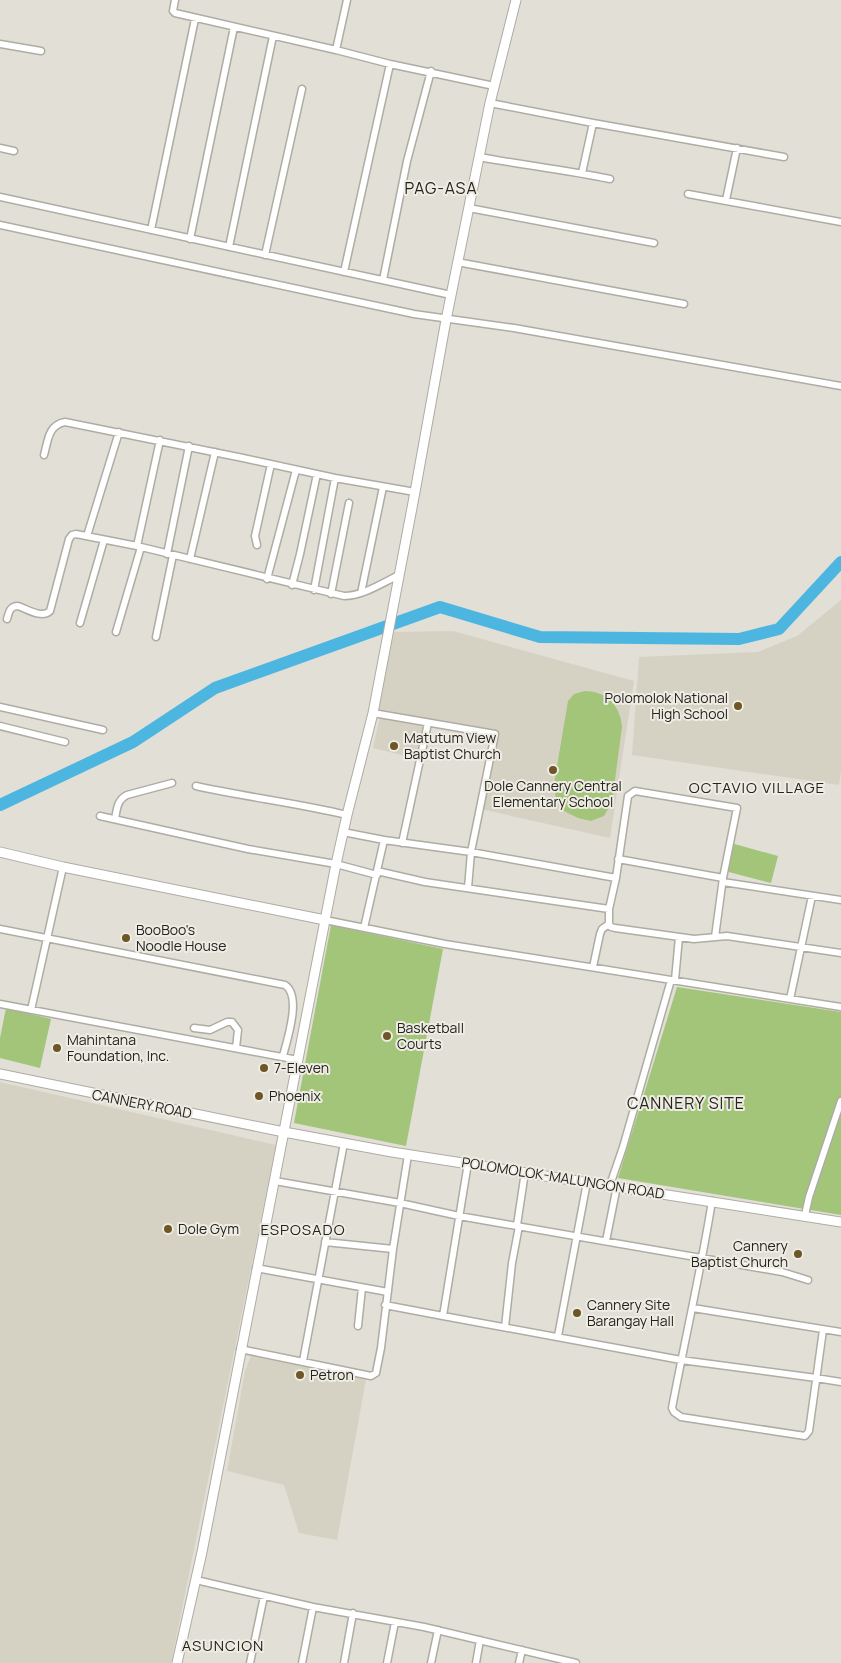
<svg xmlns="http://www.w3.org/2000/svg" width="841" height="1663" font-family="Manrope,sans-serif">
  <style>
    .built { fill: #d6d2c3 }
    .green { fill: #a2c579 }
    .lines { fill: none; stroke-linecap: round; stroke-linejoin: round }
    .river { stroke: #4cb6e1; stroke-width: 12 }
    .street-casing { stroke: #aeaca3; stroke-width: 9 }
    .secondary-casing { stroke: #aeaca3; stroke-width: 11 }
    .street { stroke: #fff; stroke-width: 6 }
    .secondary { stroke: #fff; stroke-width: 9 }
    .poi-dot { fill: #6d5727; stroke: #eeece3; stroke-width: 2 }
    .labels { text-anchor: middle; stroke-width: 4; stroke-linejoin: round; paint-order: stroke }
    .poi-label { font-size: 14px; fill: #24231f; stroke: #eeece3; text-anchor: start }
    .street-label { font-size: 14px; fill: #24231f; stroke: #eeece3 }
    .neighbourhood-label { font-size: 15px; letter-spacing: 1px; fill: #24231f; stroke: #eeece3 }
    .quarter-label { font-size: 16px; letter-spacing: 1px; fill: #24231f; stroke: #eeece3 }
  </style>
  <rect width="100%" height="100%" fill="#e1dfd6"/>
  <path class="built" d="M841,600V772L839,785L632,755L639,657L758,652L797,636Z
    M453,631L634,681L610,838L476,808L496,733L377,710L394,632Z
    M380,716L426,724L418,759L373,748Z
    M0,1082L276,1145L171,1663H0Z
    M251,1356L366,1379L337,1540L299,1533L284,1485L227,1471L245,1371Z"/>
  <path class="green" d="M585,691C606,691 621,706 622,727L612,802L604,816L591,821L578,818L562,810L556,800L554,784L568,701L574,694Z
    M731,843L778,856L771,883L725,871Z
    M331,925L443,949L406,1146L294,1123Z
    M677,987L841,1012V1215L618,1178Z
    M6,1008L51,1019L40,1068L0,1058V1038Z"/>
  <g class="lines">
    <path class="river" d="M0,805L133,742L215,688L440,607L540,637L739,639L779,629L841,562"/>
    <g class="street-casing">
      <path id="street" d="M175,0L173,11L175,13L336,50L390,64L494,86
        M0,44L41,51
        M336,50L347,0
        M490,103L593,123L784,157
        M0,148L14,151
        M479,157C523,165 567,170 610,179
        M582,173L593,123
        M688,194L841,222
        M0,197L451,295
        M726,200L737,148
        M469,208L654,243
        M0,225L414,314L514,328L841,386
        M151,230L195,19
        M190,239L234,27
        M229,247L273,36
        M265,255L302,89
        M457,262L684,304
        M344,272L390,64
        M383,280L407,161L431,71
        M44,455C48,441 48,425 65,422L243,458L335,478L415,492
        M87,536L119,432
        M257,545L255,536L271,464
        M137,546L160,440
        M167,554L189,446
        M190,559L215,452
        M267,579L296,470
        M292,585L300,554L317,474
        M314,590L335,478
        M361,593L383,487
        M331,594L349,503
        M7,619C9,612 10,606 18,606C27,609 42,619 50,611L69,539L72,535L76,534L137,546L344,596C363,596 382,583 399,575
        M80,623L104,540
        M116,632L141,547
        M156,637L173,555
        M0,707L103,730
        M373,713L495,734L471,852L468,888
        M0,726L65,742
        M196,786C246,797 297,803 347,815
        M100,816L248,849L336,864L377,875
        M115,819C117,809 117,800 127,795L172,783
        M343,832L384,840L471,852L616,878
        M402,843L428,723
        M618,859L723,878
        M377,871L425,882L609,909
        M723,882L841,900
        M325,920L445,944L841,1007
        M609,924V909L616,878L628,796L635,791L737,808L723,878L715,937
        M609,924L611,927L615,928L694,939L727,936L841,953
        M364,928L384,840
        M0,929L285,985C302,996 287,1040 283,1056
        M593,967L600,934L602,929L609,924
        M675,980L679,937
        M790,999L812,896
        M0,1004L298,1060
        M31,1010L63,867
        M194,1028L210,1030L227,1022H232L238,1030L236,1048
        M468,1163L443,1316L681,1360L816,1378L841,1382
        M275,1181L400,1203L459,1216L782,1272L808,1280
        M610,1185L623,1147L671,980
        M712,1201C701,1270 685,1339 672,1408L674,1412L681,1417L805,1436L809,1431L823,1330
        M805,1215L809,1197L841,1101
        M517,1225L525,1172
        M606,1241L617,1186
        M325,1242L393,1249
        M256,1268L388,1292
        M385,1305L443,1316
        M693,1308L841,1332
        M358,1326L362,1288
        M505,1327L512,1263L519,1226
        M558,1336L587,1182
        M240,1349L371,1376L376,1373L381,1348L393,1249L408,1155
        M303,1361L344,1143
        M196,1580L313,1607L424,1627L576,1663
        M250,1663L264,1596
        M302,1663L313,1607
        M344,1663L353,1613
        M387,1663L395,1622
        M431,1663L438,1630
        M476,1663L480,1640
        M519,1663L522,1650"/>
    </g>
    <g class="secondary-casing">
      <path id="secondary" d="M0,852L63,867L325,920
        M0,1074L284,1132L392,1152L841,1222
        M177,1663L202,1552L336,864L347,815L373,713L415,492L446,320L490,103L516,0"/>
    </g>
    <use href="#street" class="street"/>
    <use href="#secondary" class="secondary"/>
  </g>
  <g class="poi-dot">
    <circle cx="738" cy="706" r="5"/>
    <circle cx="394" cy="746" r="5"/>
    <circle cx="553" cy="770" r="5"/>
    <circle cx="126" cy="938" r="5"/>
    <circle cx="387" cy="1036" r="5"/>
    <circle cx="57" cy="1048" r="5"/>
    <circle cx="264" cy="1068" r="5"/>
    <circle cx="259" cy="1096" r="5"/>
    <circle cx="168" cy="1229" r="5"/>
    <circle cx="798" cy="1254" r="5"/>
    <circle cx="577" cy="1313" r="5"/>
    <circle cx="300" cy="1375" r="5"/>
  </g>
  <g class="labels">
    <g class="poi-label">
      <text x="728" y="703" text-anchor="end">Polomolok National<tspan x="728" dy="16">High School</tspan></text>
      <text x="404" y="743">Matutum View<tspan x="404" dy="16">Baptist Church</tspan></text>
      <text x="553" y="791" text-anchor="middle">Dole Cannery Central<tspan x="553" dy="16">Elementary School</tspan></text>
      <text x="136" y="935">BooBoo's<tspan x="136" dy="16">Noodle House</tspan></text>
      <text x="397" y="1033">Basketball<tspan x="397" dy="16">Courts</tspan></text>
      <text x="67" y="1045">Mahintana<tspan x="67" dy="16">Foundation, Inc.</tspan></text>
      <text x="274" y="1073">7-Eleven</text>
      <text x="269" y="1101">Phoenix</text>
      <text x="178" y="1234">Dole Gym</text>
      <text x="788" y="1251" text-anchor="end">Cannery<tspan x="788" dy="16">Baptist Church</tspan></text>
      <text x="587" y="1310">Cannery Site<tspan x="587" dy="16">Barangay Hall</tspan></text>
      <text x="310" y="1380">Petron</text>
    </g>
    <g class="street-label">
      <text transform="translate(142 1104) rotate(11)" y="5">CANNERY ROAD</text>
      <text transform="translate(563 1178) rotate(9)" y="5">POLOMOLOK-MALUNGON ROAD</text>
    </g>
    <g class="neighbourhood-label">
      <text x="757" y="793">OCTAVIO VILLAGE</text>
      <text x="303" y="1235">ESPOSADO</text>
      <text x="223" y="1651">ASUNCION</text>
    </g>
    <g class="quarter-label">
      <text x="441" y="194">PAG-ASA</text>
      <text x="686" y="1109">CANNERY SITE</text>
    </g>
  </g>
</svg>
